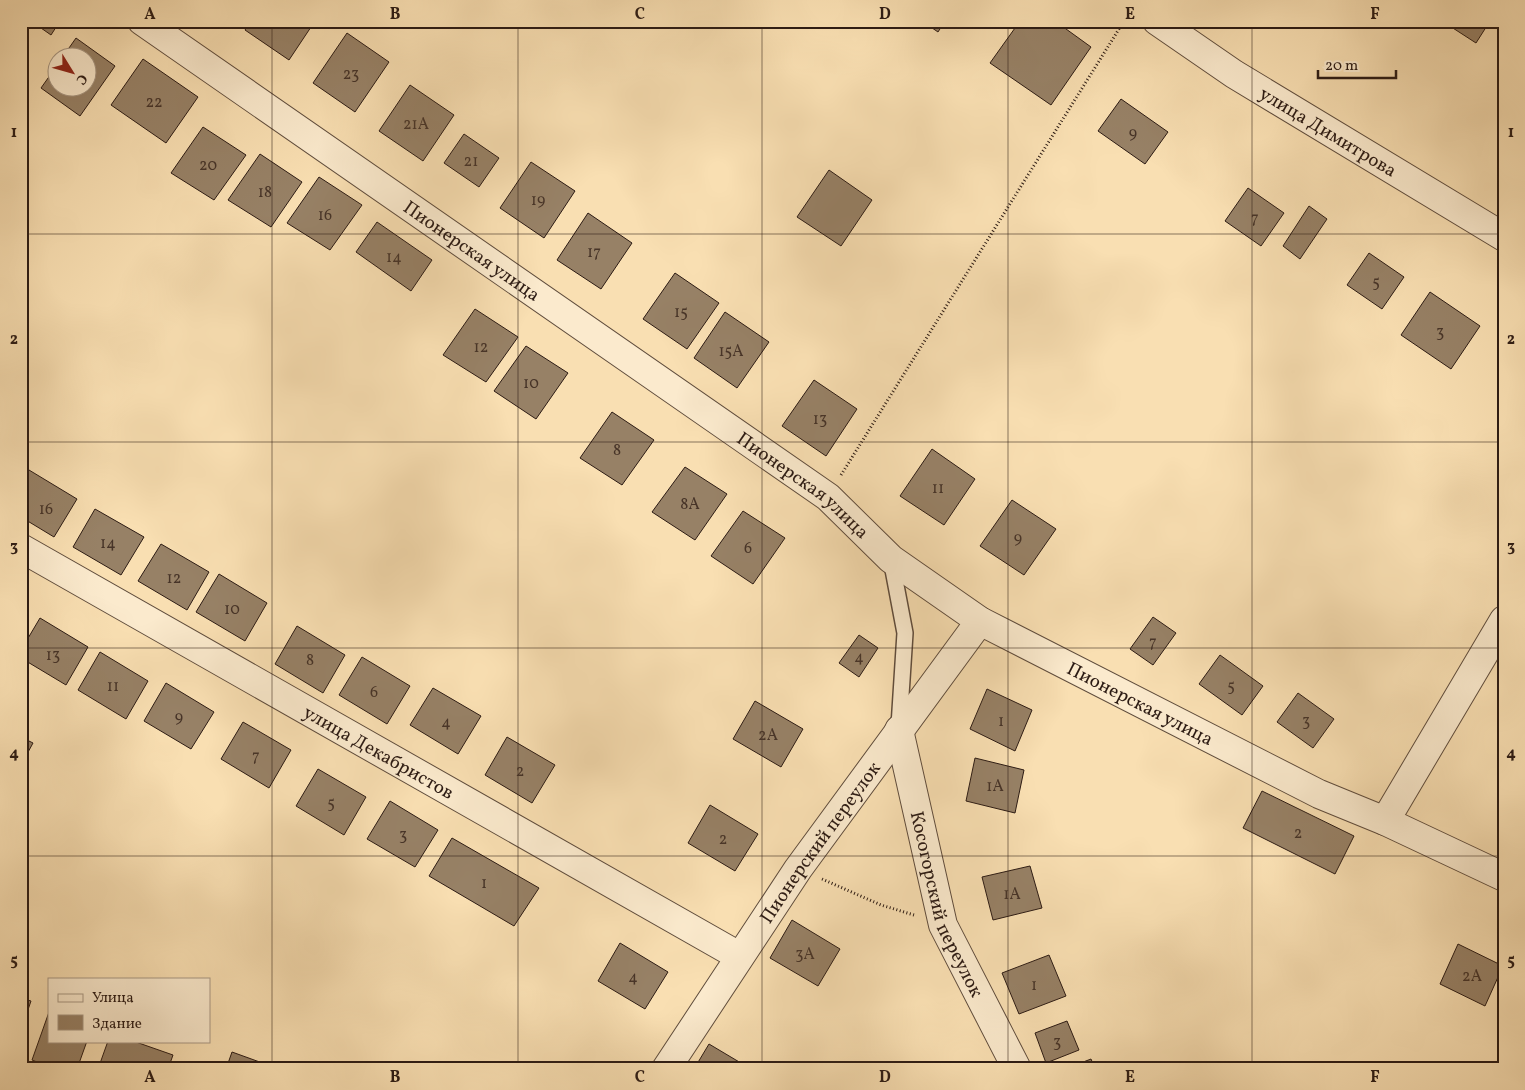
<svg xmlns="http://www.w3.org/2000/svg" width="1525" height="1090" font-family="Vollkorn,serif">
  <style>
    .building { fill: #978166; stroke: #2c1b14 }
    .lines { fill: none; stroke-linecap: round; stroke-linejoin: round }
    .service-casing { stroke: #5f4c3c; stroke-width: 18 }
    .minor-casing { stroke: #5f4c3c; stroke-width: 30 }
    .path { stroke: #2c1b14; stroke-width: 3; stroke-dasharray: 1 2.5; stroke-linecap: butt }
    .service { stroke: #fbeacd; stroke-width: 15 }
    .minor { stroke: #fbeacd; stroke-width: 28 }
    .grid { fill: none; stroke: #2c1b14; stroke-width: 1; stroke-opacity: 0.55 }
    .labels { text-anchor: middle; stroke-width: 4.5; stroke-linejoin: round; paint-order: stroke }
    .number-label { font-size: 16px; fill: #473428 }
    .street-label { font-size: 19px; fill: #2c1b14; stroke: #fbeacd }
    .neatline { fill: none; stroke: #2c1b14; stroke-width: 2 }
    .grid-label { font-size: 16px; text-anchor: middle; font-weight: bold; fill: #2c1b14 }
  </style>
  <rect width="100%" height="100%" fill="#f9dfb2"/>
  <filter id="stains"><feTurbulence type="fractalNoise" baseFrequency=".004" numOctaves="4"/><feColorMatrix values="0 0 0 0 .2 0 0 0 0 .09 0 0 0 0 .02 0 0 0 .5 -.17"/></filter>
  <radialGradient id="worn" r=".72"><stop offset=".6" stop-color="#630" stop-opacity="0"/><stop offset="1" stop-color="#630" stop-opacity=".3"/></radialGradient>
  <path class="building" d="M31,21H60L51,35Z
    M251,21H315L289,60L245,30Z
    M922,21H945L938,32Z
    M1020,21H1055L1091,47L1051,105L990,63Z
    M1442,21H1490L1476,43Z
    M347,33L389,62L355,112L313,83Z
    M76,38L115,66L80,116L41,88L58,64V88H88V58H62Z
    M143,59L198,97L166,143L111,105Z
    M410,85L454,115L423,161L379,131Z
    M1121,99L1168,132L1145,164L1098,131Z
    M203,127L246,155L214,200L171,173Z
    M464,134L499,158L479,187L444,163Z
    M260,154L302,182L271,227L228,200Z
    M531,162L575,191L544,238L500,208Z
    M829,170L872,200L841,246L797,217Z
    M319,177L362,205L330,250L287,223Z
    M1248,188L1284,213L1261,246L1225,221Z
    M1309,206L1327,219L1300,259L1283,246Z
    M588,213L632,243L601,289L557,260Z
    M377,222L432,260L411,291L356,252Z
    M1369,253L1404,277L1382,309L1347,285Z
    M675,273L719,303L687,349L643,319Z
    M1430,292L1480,326L1451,369L1401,335Z
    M475,309L518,337L486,382L443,355Z
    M725,312L769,342L737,388L694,358Z
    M526,346L568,373L536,419L494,391Z
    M814,380L857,409L826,456L782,426Z
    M612,412L654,440L622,485L580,458Z
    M932,449L975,479L944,525L900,496Z
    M685,467L727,494L695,540L652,512Z
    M29,470L77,499L54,537L21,517V483Z
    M1012,500L1056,529L1024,575L980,546Z
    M95,509L144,537L121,575L73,547Z
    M743,511L785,538L753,584L711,556Z
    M161,544L209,572L187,610L138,581Z
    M219,574L267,603L245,641L196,612Z
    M1153,617L1176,633L1153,665L1130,649Z
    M40,618L88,647L66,685L21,658V650Z
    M297,626L345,655L323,693L275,664Z
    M859,635L878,648L859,677L839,663Z
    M100,652L148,681L126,719L78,690Z
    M1220,655L1263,686L1242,715L1199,684Z
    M362,657L410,686L387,724L339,695Z
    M166,683L214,712L191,749L144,721Z
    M433,688L481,716L458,754L410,725Z
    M987,689L1032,710L1015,751L970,729Z
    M1298,693L1334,719L1313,748L1277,722Z
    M755,701L803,729L781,767L733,739Z
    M243,722L291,750L269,788L221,759Z
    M21,737L33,743L21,765Z
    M507,737L555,765L532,803L485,775Z
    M975,758L1024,770L1015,813L966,801Z
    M318,769L366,797L344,835L296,806Z
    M1262,791L1354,836L1335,874L1243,828Z
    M390,801L438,830L415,867L367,839Z
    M710,805L758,834L735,871L688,843Z
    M452,838L539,888L514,926L429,876Z
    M1030,866L1042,908L993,920L982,877Z
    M792,920L840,949L818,986L770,958Z
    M620,943L668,972L645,1009L598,981Z
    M1458,944L1503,966L1485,1006L1440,984Z
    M1049,955L1066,996L1019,1014L1002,973Z
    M21,998L31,1001L21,1030Z
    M49,1012V1041H87L77,1069H55L32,1060Z
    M1067,1021L1079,1050L1046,1063L1035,1033Z
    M108,1041H133L173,1055L168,1069H98Z
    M709,1044L751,1069H694Z
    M232,1052L279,1069H226Z
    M1091,1059L1095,1069H1065Z"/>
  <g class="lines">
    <g class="service-casing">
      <path id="service" d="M891,559L905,633L899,726"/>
    </g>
    <g class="minor-casing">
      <g id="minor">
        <path id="s1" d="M142,21L828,497L891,559L980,621L1319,794L1385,821L1504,877"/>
        <path id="s2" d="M1157,21L1234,74L1504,237"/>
        <path id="s3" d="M21,548L739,956"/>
        <path id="s4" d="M899,730L943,925L1017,1069"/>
        <path d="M1385,821L1504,620"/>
        <path id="s5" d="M666,1069L798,869L980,621"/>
      </g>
    </g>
    <path class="path" d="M841,475L1124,21
      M822,879L881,905L914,915"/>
    <use href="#service" class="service"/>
    <use href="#minor" class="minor"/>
  </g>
  <path class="grid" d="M272,21V1069M518,21V1069M762,21V1069M1008,21V1069M1252,21V1069M21,234H1504M21,442H1504M21,648H1504M21,856H1504"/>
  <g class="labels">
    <g class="number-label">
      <text x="351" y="79">23</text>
      <text x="154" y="107">22</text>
      <text x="416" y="129">21А</text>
      <text x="1133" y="138">9</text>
      <text x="471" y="166">21</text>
      <text x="208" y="170">20</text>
      <text x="265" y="197">18</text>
      <text x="538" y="205">19</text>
      <text x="325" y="220">16</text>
      <text x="1255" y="223">7</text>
      <text x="594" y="257">17</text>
      <text x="394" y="262">14</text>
      <text x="1376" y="287">5</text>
      <text x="681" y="317">15</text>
      <text x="1440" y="337">3</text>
      <text x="481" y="352">12</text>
      <text x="731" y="356">15А</text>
      <text x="531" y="388">10</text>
      <text x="820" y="424">13</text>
      <text x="617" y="455">8</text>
      <text x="938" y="493">11</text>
      <text x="690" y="509">8А</text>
      <text x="46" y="514">16</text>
      <text x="1018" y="543">9</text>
      <text x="108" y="548">14</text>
      <text x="748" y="553">6</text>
      <text x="174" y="583">12</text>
      <text x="232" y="614">10</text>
      <text x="1153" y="647">7</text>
      <text x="53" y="660">13</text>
      <text x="859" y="662">4</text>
      <text x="310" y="665">8</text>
      <text x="113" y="691">11</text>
      <text x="1231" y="691">5</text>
      <text x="374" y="697">6</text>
      <text x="179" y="722">9</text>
      <text x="1001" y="726">1</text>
      <text x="1306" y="726">3</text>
      <text x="446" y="727">4</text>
      <text x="768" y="740">2А</text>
      <text x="256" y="761">7</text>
      <text x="520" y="776">2</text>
      <text x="995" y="791">1А</text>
      <text x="331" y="808">5</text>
      <text x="1298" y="838">2</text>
      <text x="403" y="840">3</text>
      <text x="723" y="844">2</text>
      <text x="484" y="888">1</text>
      <text x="1012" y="899">1А</text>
      <text x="805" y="959">3А</text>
      <text x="1472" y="981">2А</text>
      <text x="633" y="982">4</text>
      <text x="1034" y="990">1</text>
      <text x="1057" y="1047">3</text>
    </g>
    <g class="street-label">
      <text dy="7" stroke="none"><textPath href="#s2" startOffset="204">улица Димитрова</textPath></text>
      <text dy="7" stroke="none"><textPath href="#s1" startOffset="402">Пионерская улица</textPath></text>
      <text dy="7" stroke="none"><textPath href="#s1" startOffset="808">Пионерская улица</textPath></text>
      <text dy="7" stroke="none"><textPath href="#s1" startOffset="1212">Пионерская улица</textPath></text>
      <text dy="7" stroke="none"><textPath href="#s3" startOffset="412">улица Декабристов</textPath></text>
      <text dy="7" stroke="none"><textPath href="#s5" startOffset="274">Пионерский переулок</textPath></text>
      <text dy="7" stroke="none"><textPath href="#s4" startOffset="181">Косогорский переулок</textPath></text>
    </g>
  </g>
  <rect width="1525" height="1090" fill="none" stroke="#f9dfb2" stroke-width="55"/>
  <rect x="48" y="978" width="162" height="65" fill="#fbeacd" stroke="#a89783"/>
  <rect x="58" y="994" width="25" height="8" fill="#fbeacd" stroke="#a89783"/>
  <text x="92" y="1002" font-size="15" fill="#2c1b14">Улица</text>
  <rect x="58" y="1015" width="25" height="15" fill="#978166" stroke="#a89783"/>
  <text x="92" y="1028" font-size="15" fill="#2c1b14">Здание</text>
  <g transform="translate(72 72) rotate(127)"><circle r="24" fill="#fbeacd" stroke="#a89783"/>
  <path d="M0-4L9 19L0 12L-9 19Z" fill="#8f2418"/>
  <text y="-8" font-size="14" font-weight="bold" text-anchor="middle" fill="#2c1b14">С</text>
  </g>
  <path d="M1318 70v8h78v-8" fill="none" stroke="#2c1b14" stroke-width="2.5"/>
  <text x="1325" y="70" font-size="15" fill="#2c1b14" stroke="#fbeacd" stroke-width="4" paint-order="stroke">20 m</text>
  <rect x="28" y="28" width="1470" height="1034" class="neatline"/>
  <g class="grid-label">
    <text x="150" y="19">A</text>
    <text x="395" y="19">B</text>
    <text x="640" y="19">C</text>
    <text x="885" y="19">D</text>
    <text x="1130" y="19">E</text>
    <text x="1375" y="19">F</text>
    <text x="14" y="137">1</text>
    <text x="1511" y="137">1</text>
    <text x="14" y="344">2</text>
    <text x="1511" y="344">2</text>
    <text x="14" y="551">3</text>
    <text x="1511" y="551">3</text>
    <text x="14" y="758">4</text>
    <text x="1511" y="758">4</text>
    <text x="14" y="965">5</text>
    <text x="1511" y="965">5</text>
    <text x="150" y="1082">A</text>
    <text x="395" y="1082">B</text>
    <text x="640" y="1082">C</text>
    <text x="885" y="1082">D</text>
    <text x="1130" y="1082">E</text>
    <text x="1375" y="1082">F</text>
  </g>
  <rect width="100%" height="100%" filter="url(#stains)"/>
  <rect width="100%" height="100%" fill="url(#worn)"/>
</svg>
